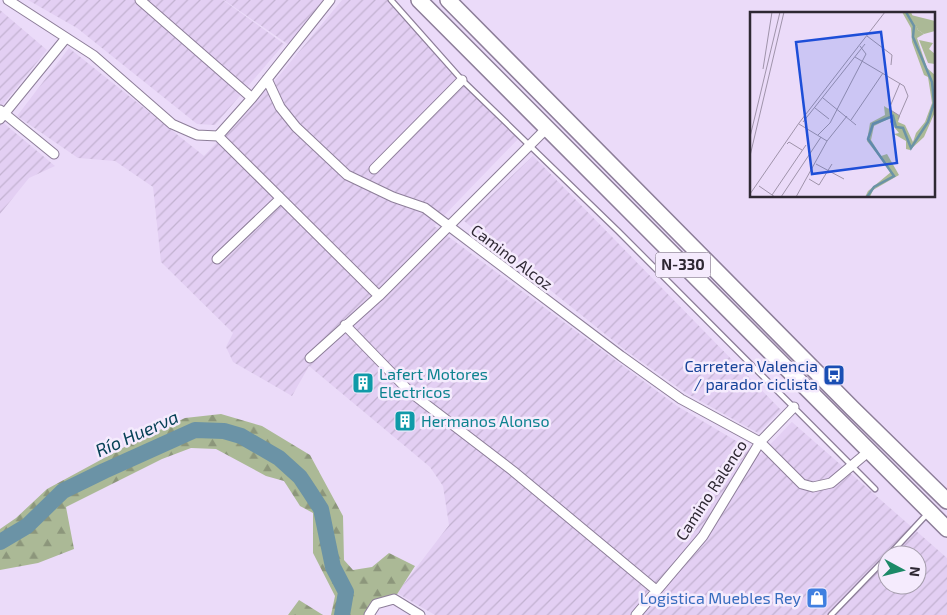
<svg xmlns="http://www.w3.org/2000/svg" width="947" height="615" font-family="'Exo 2',sans-serif">
  <style>
    .industrial { fill: url(#industrial-furrows); fill-rule: evenodd }
    .forest { fill: url(#forest-firs) }
    .lines { fill: none; stroke-linecap: round; stroke-linejoin: round }
    .river { stroke: #6b93a6; stroke-width: 16 }
    .service-casing { stroke: #8d7e99; stroke-width: 7 }
    .minor-casing { stroke: #8d7e99; stroke-width: 11 }
    .trunk-casing { stroke: #8d7e99; stroke-width: 18 }
    .service { stroke: #fff; stroke-width: 4.5 }
    .minor { stroke: #fff; stroke-width: 9 }
    .trunk { stroke: #fff; stroke-width: 15 }
    .labels { text-anchor: middle; stroke-width: 5; stroke-linejoin: round; paint-order: stroke }
    .shield { fill: #f5ebfd; stroke: #6a6270; stroke-width: 1 }
    .shield-label { font-size: 15px; font-weight: bold; fill: #2e2833 }
    .street-label { font-size: 16px; fill: #2e2833; stroke: #f5ebfd }
    .transit-label { font-size: 16px; fill: #164399; stroke: #f5ebfd; text-anchor: end }
    .culture-label { font-size: 16px; fill: #0d838f; stroke: #f5ebfd; text-anchor: start }
    .shop-label { font-size: 16px; fill: #366cbe; stroke: #f5ebfd; text-anchor: end }
    .water-label { font-size: 18px; font-style: italic; fill: #064156; stroke: #f5ebfd }
    .inset-river { fill: none; stroke: #6b93a6; stroke-width: 2.5 }
    .inset-road { fill: none; stroke: #9f93aa; stroke-width: 1 }
    .view { fill: #1d4ed8; fill-opacity: 0.15; stroke: #1d4ed8; stroke-width: 2.5 }
    .inset-edge { fill: none; stroke: #2e2833; stroke-width: 2.5 }
  </style>
  <defs>
    <pattern id="industrial-furrows" width="10" height="10" patternUnits="userSpaceOnUse" patternTransform="scale(1.25)"><rect width="10" height="10" fill="#e3cff3"/><path d="M-1 1l2-2M0 10L10 0M9 11l2-2" fill="none" stroke="#c3b2d1"/></pattern>
    <pattern id="forest-firs" width="22" height="20" patternUnits="userSpaceOnUse" patternTransform="scale(1.25)"><rect width="22" height="20" fill="#abb996"/><path d="M5 1l3.5 6h-7zM16 11l3.5 6h-7z" fill="#8c967b"/></pattern>
  </defs>
  <rect width="100%" height="100%" fill="#ebdbf9"/>
  <path class="industrial" d="M28,0H223L284,44L215,125L197,124L77,28Z
    M224,0H323L289,45Z
    M342,0H393L519,138L434,226L677,406L760,455L792,422L947,558V615H435L397,593L449,525L443,486L430,467L309,366L292,396L233,362L226,347L233,333L161,262L153,187L115,161L78,158L17,116L69,48L204,156L278,77ZM887,555H917V585H887Z
    M0,10L47,50L0,108Z
    M0,120L55,166L29,178L0,214Z
    M533,156L781,410L758,433L686,393L625,350L464,221Z"/>
  <path class="forest" d="M221,414L262,426L310,455L343,516L344,560L353,570L372,567L389,553L415,566L394,599L384,600L369,615H331L335,596L313,553V513L300,506L284,481L266,476L216,449L191,448L162,459L66,507L74,549L38,563L0,570V529L16,518L47,489L130,444L185,418Z
    M299,600L323,615H288Z"/>
  <g class="lines">
    <path class="river" d="M0,542L27,526L63,491L104,471L195,430L224,431L241,436L279,458L300,477L310,492L321,509L333,567L346,592L342,615"/>
    <g class="service-casing">
      <path id="service" d="M391,0L462,80L618,231L875,489
        M889,555L928,513
        M831,615L887,557"/>
    </g>
    <g class="minor-casing">
      <path id="minor" d="M8,0L93,55L172,124L197,135L218,136L379,296
        M140,0L252,98
        M267,79L280,107L296,127L347,175L393,197L425,208L621,356L681,399L760,442L802,484L813,487L831,483L868,452
        M0,110L54,154
        M0,119L66,38
        M218,136L252,98L330,0
        M374,169L462,80
        M217,259L280,199
        M345,325L410,392L513,471L656,590
        M310,358L379,296L546,129
        M369,615L376,604L394,599L420,615
        M636,615L703,536L760,442L794,407"/>
    </g>
    <g class="trunk-casing">
      <path id="trunk" d="M419,0L947,529
        M448,0L852,408L947,501"/>
    </g>
    <use href="#service" class="service"/>
    <use href="#minor" class="minor"/>
    <use href="#trunk" class="trunk"/>
  </g>
  <defs>
    <g id="bus-square" transform="scale(1.125)"><rect x="-9" y="-9" width="18" height="18" rx="4" fill="#1a4fb4" stroke="#f5ebfd"/><path d="M-5-6H5V4H4V6H2V4H-2V6H-4V4H-5ZM-3.5-4V0h7V-4ZM-3.5 1.2v1.5H-2V1.2ZM2 1.2v1.5H3.5V1.2Z" fill="#fff"/></g>
    <g id="building-square" transform="scale(1.125)"><rect x="-9" y="-9" width="18" height="18" rx="4" fill="#0f9aa8" stroke="#f5ebfd"/><path d="M-4-6H4V6H1V3H-1V6H-4ZM-2.5-4.3h1.7v1.8h-1.7ZM.8-4.3h1.7v1.8H.8ZM-2.5-1h1.7V.8h-1.7ZM.8-1h1.7V.8H.8Z" fill="#fff"/></g>
    <g id="shop-square" transform="scale(1.125)"><rect x="-9" y="-9" width="18" height="18" rx="4" fill="#3f7fe0" stroke="#f5ebfd"/><path d="M-5-2.5h2.3a2.7 3.5 0 0 1 5.4 0H5L5.5 6h-11ZM-1.5-2.5h3a1.5 2.3 0 0 0-3 0Z" fill="#fff"/></g>
  </defs>
  <g fill-rule="evenodd">
    <use href="#bus-square" x="834" y="375"/>
    <use href="#building-square" x="363" y="383"/>
    <use href="#building-square" x="405" y="421"/>
    <use href="#shop-square" x="817" y="598"/>
  </g>
  <g class="labels">
    <rect class="shield" x="655.5" y="252.5" width="55" height="25" rx="4"/>
    <g class="shield-label">
      <text x="683" y="270">N-330</text>
    </g>
    <g class="street-label">
      <text transform="translate(512 257) rotate(37)" y="6">Camino Alcoz</text>
      <text transform="translate(711 490) rotate(-57)" y="6">Camino Ralenco</text>
    </g>
    <g class="transit-label">
      <text x="818" y="372">Carretera Valencia<tspan x="818" dy="18">/ parador ciclista</tspan></text>
    </g>
    <g class="culture-label">
      <text x="379" y="380">Lafert Motores<tspan x="379" dy="18">Electricos</tspan></text>
      <text x="421" y="427">Hermanos Alonso</text>
    </g>
    <g class="shop-label">
      <text x="801" y="604">Logistica Muebles Rey</text>
    </g>
    <g class="water-label">
      <text transform="translate(137 434) rotate(-24)" y="6">Río Huerva</text>
    </g>
  </g>
  <g transform="translate(750 12)">
    <rect width="185" height="185" fill="#ebdbf9"/>
    <path d="M161,3L185,9V19L174,22L168,18ZM169,28L183,31L179,37L185,42V52L178,51Z" fill="#abb996"/>
    <path d="M152,0H161L168,18L174,22L167,26L177,56L185,63V100L174,125L160,138L156,137V129L144,122L149,121L140,110L142,105L124,114L121,128L131,144L137,142L149,163L123,178L120,185H115L118,179L141,160L117,129L120,111L135,103L134,94L150,104L148,110L155,113L163,130L166,121L175,110L182,91L178,65L174,63L162,30L161,16Z" fill="#abb996"/>
    <path class="inset-river" d="M117,185L124,175L144,164L118,127L123,112L143,104L146,115L153,116L161,136L178,110L184,91L182,70L163,25L164,14L156,0"/>
    <path class="inset-road" d="M117,24L142,43L141,53M105,45L154,74L158,84L148,107M13,57L22,0M73,86L106,113M65,96L79,107M150,104L139,97L150,71M101,108L133,61M53,110L115,32M49,112L77,129M68,123L80,111L116,42L110,34M0,125L30,0M37,132L39,130L52,138M0,144L34,0M66,152L94,167M59,167L69,173L82,152M9,174L25,185M0,182L49,111L135,0M22,183L56,133M31,185L71,125M46,185L77,129L97,104"/>
    <path class="view" d="M131,20L147,151L62,162L46,30Z"/>
    <rect width="185" height="185" class="inset-edge"/>
  </g>
  <g transform="translate(902 570) rotate(97)"><circle r="24" fill="#f5ebfd" stroke="#a59dac"/>
  <path d="M0-4L9 19L0 12L-9 19Z" fill="#1c8967"/>
  <text y="-8" font-size="14" font-weight="bold" text-anchor="middle" fill="#2e2833">N</text>
  </g>
</svg>
